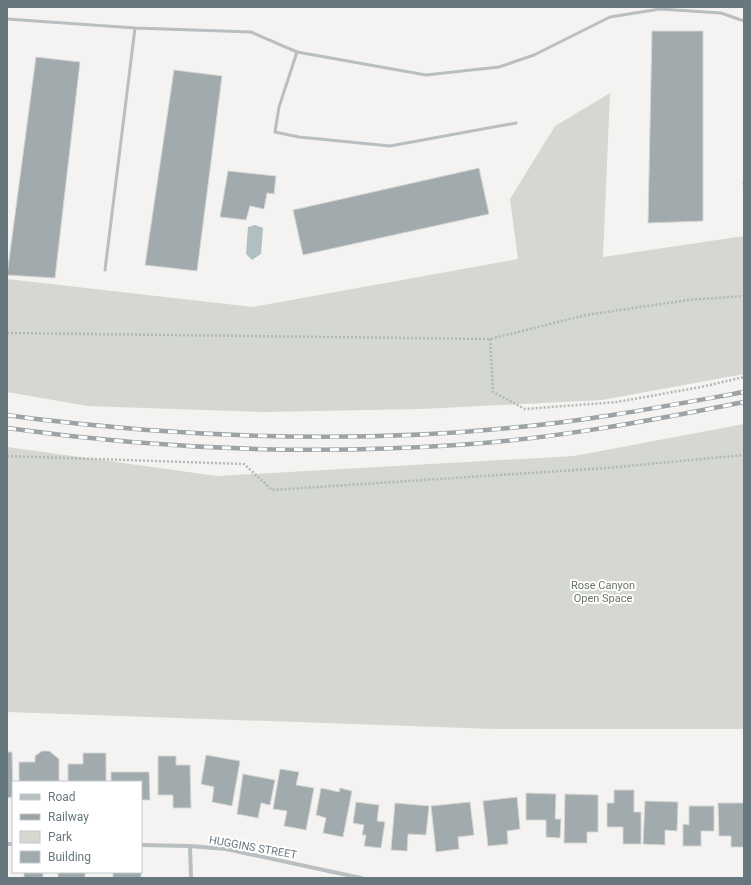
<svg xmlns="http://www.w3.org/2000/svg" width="751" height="885" font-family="Roboto,sans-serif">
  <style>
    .green { fill: #d4d8d0 }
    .water { fill: #b2bfc1 }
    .building { fill: #a1aaad; stroke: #d5d5d3 }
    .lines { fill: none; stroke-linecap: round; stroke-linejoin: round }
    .path { stroke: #b3b7b8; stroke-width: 2.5; stroke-dasharray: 2 2; stroke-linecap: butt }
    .service { stroke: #b9bec0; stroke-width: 3 }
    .minor { stroke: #b9bec0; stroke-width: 4 }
    .rail-casing { stroke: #9ca3a6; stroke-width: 4.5 }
    .rail { stroke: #fff; stroke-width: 3; stroke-dasharray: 9; stroke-linecap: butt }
    .labels { text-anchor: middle; stroke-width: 4; stroke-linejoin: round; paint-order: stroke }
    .park-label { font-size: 11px; fill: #6b7665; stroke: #fff }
    .street-label { font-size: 11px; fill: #67777e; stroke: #fff }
  </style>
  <rect width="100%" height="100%" fill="#f4f3f1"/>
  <path class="green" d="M610,93L603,257L744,236V374L602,400L422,409L264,412L87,406L7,392V279L253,307L518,259L510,199L555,126Z
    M744,424V729H495L7,712V447L217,476L574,456Z"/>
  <path class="water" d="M255,225L263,228L261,254L252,260L246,254L248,227Z"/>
  <path class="building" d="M652,31H703V221L648,223Z
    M36,57L80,62L55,278L7,275Z
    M174,70L222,76L197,271L145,265Z
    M479,168L489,214L303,255L293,210Z
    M228,171L276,176L274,194L267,193L264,209L250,206L246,220L220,217Z
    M42,751H49L59,759V782H19V762H35V756Z
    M7,752H12L13,797L7,798Z
    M83,753H106V782H68V764H83Z
    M206,755L240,761L232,806L212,802L214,787L201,784Z
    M158,756H176V765H190L191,808H173V795H158Z
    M280,769L299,772L296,785L314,788L306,830L284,826L287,811L273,809Z
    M111,772H149L150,800H141V782H111Z
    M243,774L275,780L270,805L261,803L258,818L237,814Z
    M321,788L339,792L340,788L352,791L343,837L323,833L326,818L316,815Z
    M614,790H634V812H641V844H623V827H607V803H614Z
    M526,793L556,794L555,819H561L560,838L546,837V820H526Z
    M565,794L598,795V832H587V843H564Z
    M517,797L520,829L507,831L508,844L488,846L483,801Z
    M645,801L678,802L677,831L665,830V845L643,844Z
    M356,802L379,805L377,821L385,822L381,848L364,846L366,835H362L364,825L353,823Z
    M470,802L474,835L458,837L459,849L436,852L431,806Z
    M395,803L429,806L426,835L408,834L407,851L391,850Z
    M718,803H744V847H731V836H719Z
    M689,806H714V831H701V846H683V824L689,825Z
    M24,872H43V878H24Z
    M58,872H85V878H58Z
    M113,872H141V878H113Z"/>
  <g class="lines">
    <path class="path" d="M7,333L490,339L586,315L688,300L744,296
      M490,339L493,392L525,409L617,402L701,387L744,377
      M7,456L244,464L272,490L606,468L744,455"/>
    <path class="service" d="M7,19L135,28L251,32L297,52L426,75L499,67L534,55L610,17L660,9L721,13L744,21
      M297,52L279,107L275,132L299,137L390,146L516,123
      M744,184V183
      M105,270L135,28"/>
    <path class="minor" d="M7,844H13
      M141,845L190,846L226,849L361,878
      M190,846L191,878"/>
    <g class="rail-casing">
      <path id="rail" d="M7,415C53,422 101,426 148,430C268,439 389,440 509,428C588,421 666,406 744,392
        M7,428C156,449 306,455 457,445C553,439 649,421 744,402"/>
    </g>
    <use href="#rail" class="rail"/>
  </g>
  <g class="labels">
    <g class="park-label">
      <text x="603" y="589">Rose Canyon<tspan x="603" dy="13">Open Space</tspan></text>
    </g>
    <g class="street-label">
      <text transform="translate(253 847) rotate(10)" y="4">HUGGINS STREET</text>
    </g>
  </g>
  <rect width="751" height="885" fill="none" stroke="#67777e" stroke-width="16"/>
  <rect x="12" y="781" width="130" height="92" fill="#ffffff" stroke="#c2c9cb"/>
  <rect x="20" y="794" width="20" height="6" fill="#b9bec0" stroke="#c2c9cb"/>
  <text x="48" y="801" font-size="12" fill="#67777e">Road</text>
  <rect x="20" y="814" width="20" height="6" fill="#9ca3a6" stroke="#c2c9cb"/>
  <text x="48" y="821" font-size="12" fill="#67777e">Railway</text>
  <rect x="20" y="831" width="20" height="12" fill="#d4d8d0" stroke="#c2c9cb"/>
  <text x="48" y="841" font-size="12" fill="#67777e">Park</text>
  <rect x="20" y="851" width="20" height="12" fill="#a1aaad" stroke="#c2c9cb"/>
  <text x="48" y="861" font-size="12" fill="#67777e">Building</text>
</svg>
